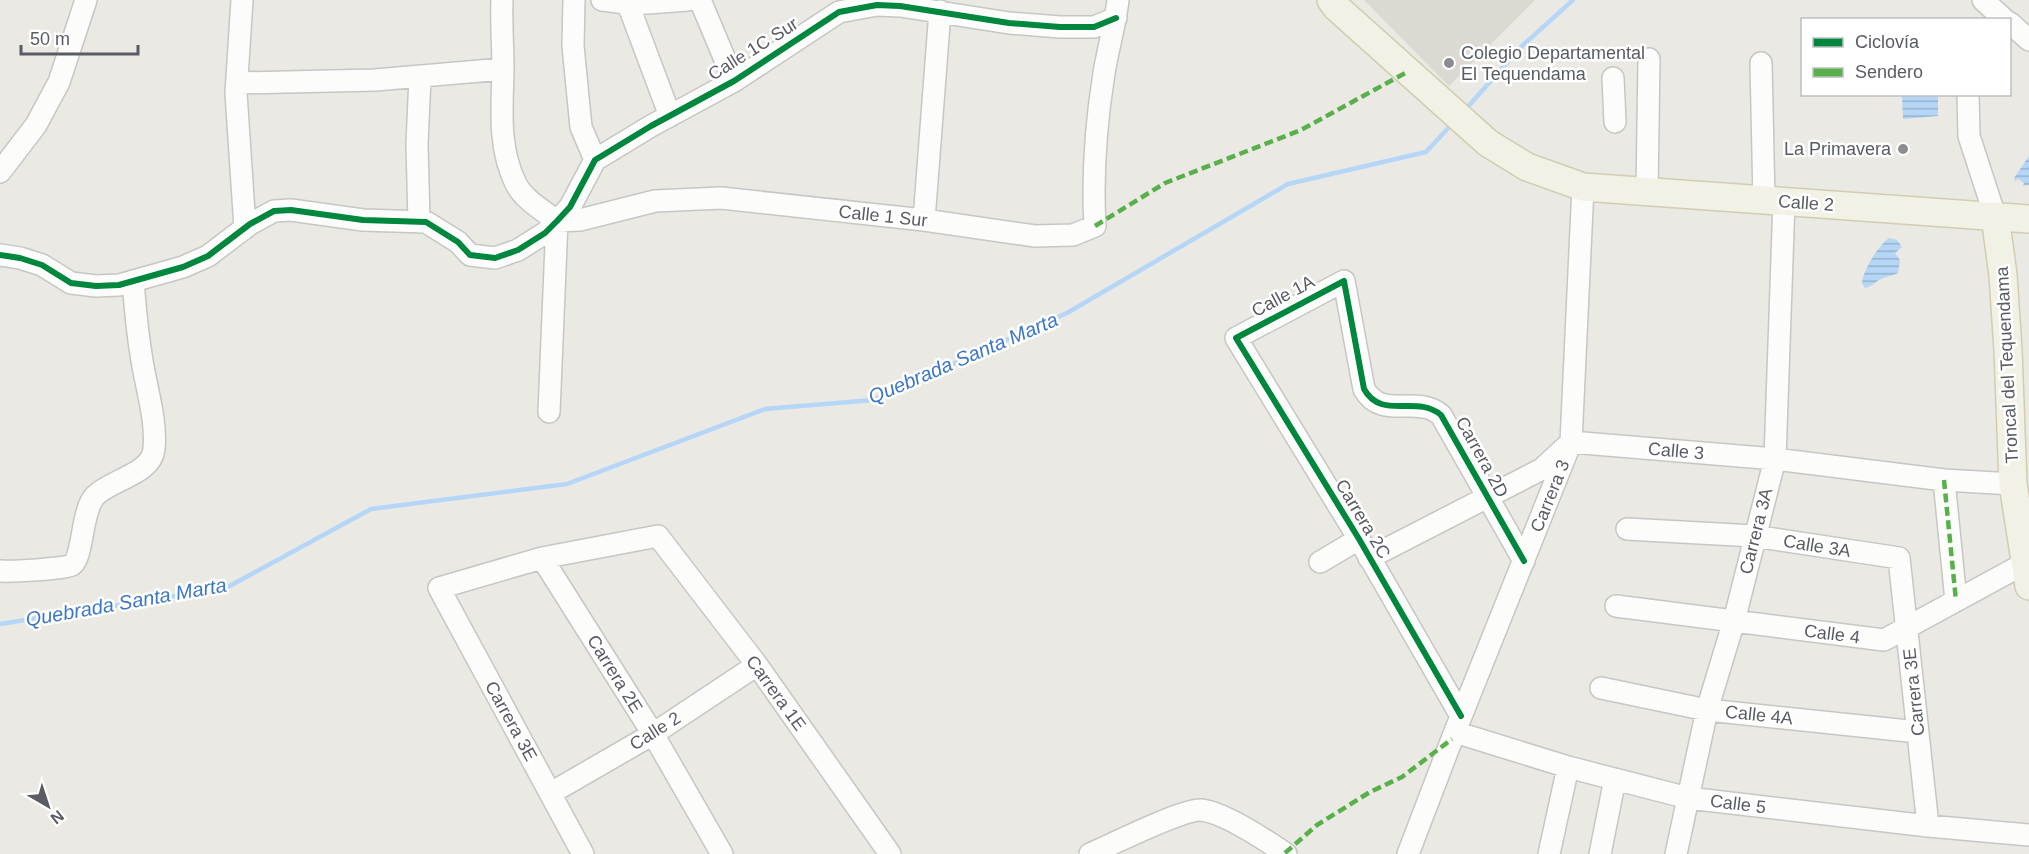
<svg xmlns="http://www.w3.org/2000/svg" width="2029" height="854" font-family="Arial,sans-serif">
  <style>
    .education { fill: #dbd9d1 }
    .water { fill: url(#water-rules) }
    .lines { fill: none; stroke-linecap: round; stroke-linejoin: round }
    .stream { stroke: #b5d6f7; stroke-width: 4.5 }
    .minor-casing { stroke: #c6c7c5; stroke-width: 24 }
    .major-casing { stroke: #d3ccb0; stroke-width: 30 }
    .minor { stroke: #fcfcfb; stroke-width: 21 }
    .major { stroke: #f2f1e6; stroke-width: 27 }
    .quiet { stroke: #58b04a; stroke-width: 4.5; stroke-dasharray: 9 4.5; stroke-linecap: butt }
    .cycleway-casing { stroke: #fff; stroke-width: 10 }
    .cycleway { stroke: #00873e; stroke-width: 6 }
    .poi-dot { fill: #8c8d8f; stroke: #fff; stroke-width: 2 }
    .labels { text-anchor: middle; stroke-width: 5; stroke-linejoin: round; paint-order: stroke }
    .street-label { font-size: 18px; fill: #595c62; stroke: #fff }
    .poi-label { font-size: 18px; fill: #595c62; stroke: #fff; text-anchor: start }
    .water-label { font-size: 20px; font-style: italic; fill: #3c77c7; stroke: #fff }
  </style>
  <defs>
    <pattern id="water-rules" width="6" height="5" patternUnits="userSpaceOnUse" patternTransform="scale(1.5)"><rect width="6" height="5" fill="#b5d6f7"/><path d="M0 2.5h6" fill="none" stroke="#96b1cb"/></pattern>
  </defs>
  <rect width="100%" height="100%" fill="#eae9e3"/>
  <path class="education" d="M1364,0H1535L1449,86Z"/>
  <path class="water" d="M1902,95H1938V116L1903,119Z
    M2029,156V185L2023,186L2024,183L2018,179L2015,181L2014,178Z
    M1889,238L1897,240L1902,247L1895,253L1900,260L1898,273C1892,276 1884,277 1879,280C1873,284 1872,286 1865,288L1862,283C1863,270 1878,246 1889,238Z"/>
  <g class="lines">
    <path class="stream" d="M1464,111L1522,46L1573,0
      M0,624L226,588L371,509L567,484L765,409L873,400L1067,313L1288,184L1426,152L1452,124"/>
    <g class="minor-casing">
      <path id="minor" d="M242,0L236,93L245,228
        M502,0C501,23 503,47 503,70C502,109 498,148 516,184C524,200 544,211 557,221
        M574,0L573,46L581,127L595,160
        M602,0L634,4L688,0
        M700,0L734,81
        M1983,0L2005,20
        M628,4L670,116
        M2010,23L2029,40
        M1761,63L1764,200
        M1613,78L1615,122
        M237,83L375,80L503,69
        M1968,94L1969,136L1995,216
        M0,172L36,125L59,82L86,0
        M1647,191L1649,59
        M924,220L940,11
        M557,221L580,220L655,201L721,198L924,220L1035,236L1073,235L1095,226C1092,176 1096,124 1104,73C1108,49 1115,25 1118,0
        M419,222L417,144L420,77
        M0,255L20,258L42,265L71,283L96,286L119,285L183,267L208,256L250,224L274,211L291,210L363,220L426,222L458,242L470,255L495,258L518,250L545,233L557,221L570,207L595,160L651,126L734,81L839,12L877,5L900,6L1009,23L1060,27H1094L1116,18
        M549,412L557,221
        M1944,480L1956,601
        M1627,529L1754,536L1899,558L1928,826
        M542,558L653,734L722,854
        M1369,558L1542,469L1571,442L1775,459L1944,480L2013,484
        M1320,562L1359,539
        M0,571C9,572 66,569 72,565C84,555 81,511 95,496C110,480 152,474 154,449C157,418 145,385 141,354C137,330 135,306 133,281
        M1616,606L1884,640L2029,561
        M1601,688L1707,710L1918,732
        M1461,716L1359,539L1236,338L1344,281L1364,389C1382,421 1416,394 1441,415L1524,561
        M1455,732L1568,767L1688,798L1928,826L2029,835
        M551,793L653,734L757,665
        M583,854L439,588L542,558L658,536L757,665L890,854
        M1090,854C1111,845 1182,809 1201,810C1223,812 1267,841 1286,854
        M1408,854L1452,739L1571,442L1583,187
        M1549,854L1568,767
        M1600,854L1615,779
        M1676,854L1707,710L1734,621L1775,459L1784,201"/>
    </g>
    <g class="major-casing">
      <path id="major" d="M1331,0L1336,7L1488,143L1527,167L1583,187L2029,219
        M1995,216L2003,275L2008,350L2013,484L2029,586"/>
    </g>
    <use href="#minor" class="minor"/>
    <use href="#major" class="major"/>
    <path class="quiet" d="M1095,226L1165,183L1301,130L1407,72
      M1944,480L1956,601
      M1285,853L1317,825L1370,792L1402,777L1452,739"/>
    <g class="cycleway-casing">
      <path id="cycleway" d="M0,255L20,258L42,265L71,283L96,286L119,285L183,267L208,256L250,224L274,211L291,210L363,220L426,222L458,242L470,255L495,258L518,250L545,233L557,221L570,207L595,160L651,126L734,81L839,12L877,5L900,6L1009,23L1060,27H1094L1116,18
        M1461,716L1359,539L1236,338L1344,281L1364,389C1382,421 1416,394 1441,415L1524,561"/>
    </g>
    <use href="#cycleway" class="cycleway"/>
  </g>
  <g class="poi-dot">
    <circle cx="1449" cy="63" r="6"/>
    <circle cx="1903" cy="149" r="6"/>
  </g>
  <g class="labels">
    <g class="street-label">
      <text transform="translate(753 49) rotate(-32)" y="6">Calle 1C Sur</text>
      <text transform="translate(1806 203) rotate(4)" y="6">Calle 2</text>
      <text transform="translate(883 216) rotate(6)" y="6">Calle 1 Sur</text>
      <text transform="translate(1283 296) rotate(-28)" y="6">Calle 1A</text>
      <text transform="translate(2007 365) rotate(-93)" y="6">Troncal del Tequendama</text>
      <text transform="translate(1676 451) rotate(5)" y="6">Calle 3</text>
      <text transform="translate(1482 457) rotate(61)" y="6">Carrera 2D</text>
      <text transform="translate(1550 496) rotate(-68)" y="6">Carrera 3</text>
      <text transform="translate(1363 519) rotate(59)" y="6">Carrera 2C</text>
      <text transform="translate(1756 531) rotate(-76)" y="6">Carrera 3A</text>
      <text transform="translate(1817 546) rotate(9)" y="6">Calle 3A</text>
      <text transform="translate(1832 634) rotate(7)" y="6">Calle 4</text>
      <text transform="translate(615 674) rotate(58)" y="6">Carrera 2E</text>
      <text transform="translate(1914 692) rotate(-96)" y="6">Carrera 3E</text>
      <text transform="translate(776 693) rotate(54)" y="6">Carrera 1E</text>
      <text transform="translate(1759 715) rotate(6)" y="6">Calle 4A</text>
      <text transform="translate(511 721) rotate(61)" y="6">Carrera 3E</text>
      <text transform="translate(655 731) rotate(-32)" y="6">Calle 2</text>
      <text transform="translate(1738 804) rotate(7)" y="6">Calle 5</text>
    </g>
    <g class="poi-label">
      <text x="1461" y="59">Colegio Departamental<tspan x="1461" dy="21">El Tequendama</tspan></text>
      <text x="1891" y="155" text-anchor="end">La Primavera</text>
    </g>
    <g class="water-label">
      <text transform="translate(963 358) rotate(-23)" y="7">Quebrada Santa Marta</text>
      <text transform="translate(126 602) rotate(-10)" y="7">Quebrada Santa Marta</text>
    </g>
  </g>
  <rect x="1801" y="18" width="210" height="78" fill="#ffffff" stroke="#bdbec0" stroke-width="1.5"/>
  <rect x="1813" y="38" width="30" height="9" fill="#00873e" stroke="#bdbec0" stroke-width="1.5"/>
  <text x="1855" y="48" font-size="18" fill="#595c62">Ciclovía</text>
  <rect x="1813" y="68" width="30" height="9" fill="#58b04a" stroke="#bdbec0" stroke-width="1.5"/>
  <text x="1855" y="78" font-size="18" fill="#595c62">Sendero</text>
  <g transform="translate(48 806) rotate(141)" stroke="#ffffff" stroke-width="4.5" paint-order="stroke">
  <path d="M0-4.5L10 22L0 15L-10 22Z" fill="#595c62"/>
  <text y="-9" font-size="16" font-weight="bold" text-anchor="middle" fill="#595c62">N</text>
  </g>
  <path d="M21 45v9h117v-9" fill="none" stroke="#595c62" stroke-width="3"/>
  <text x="30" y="45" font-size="18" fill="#595c62" stroke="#ffffff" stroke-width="4.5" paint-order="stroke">50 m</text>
</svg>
